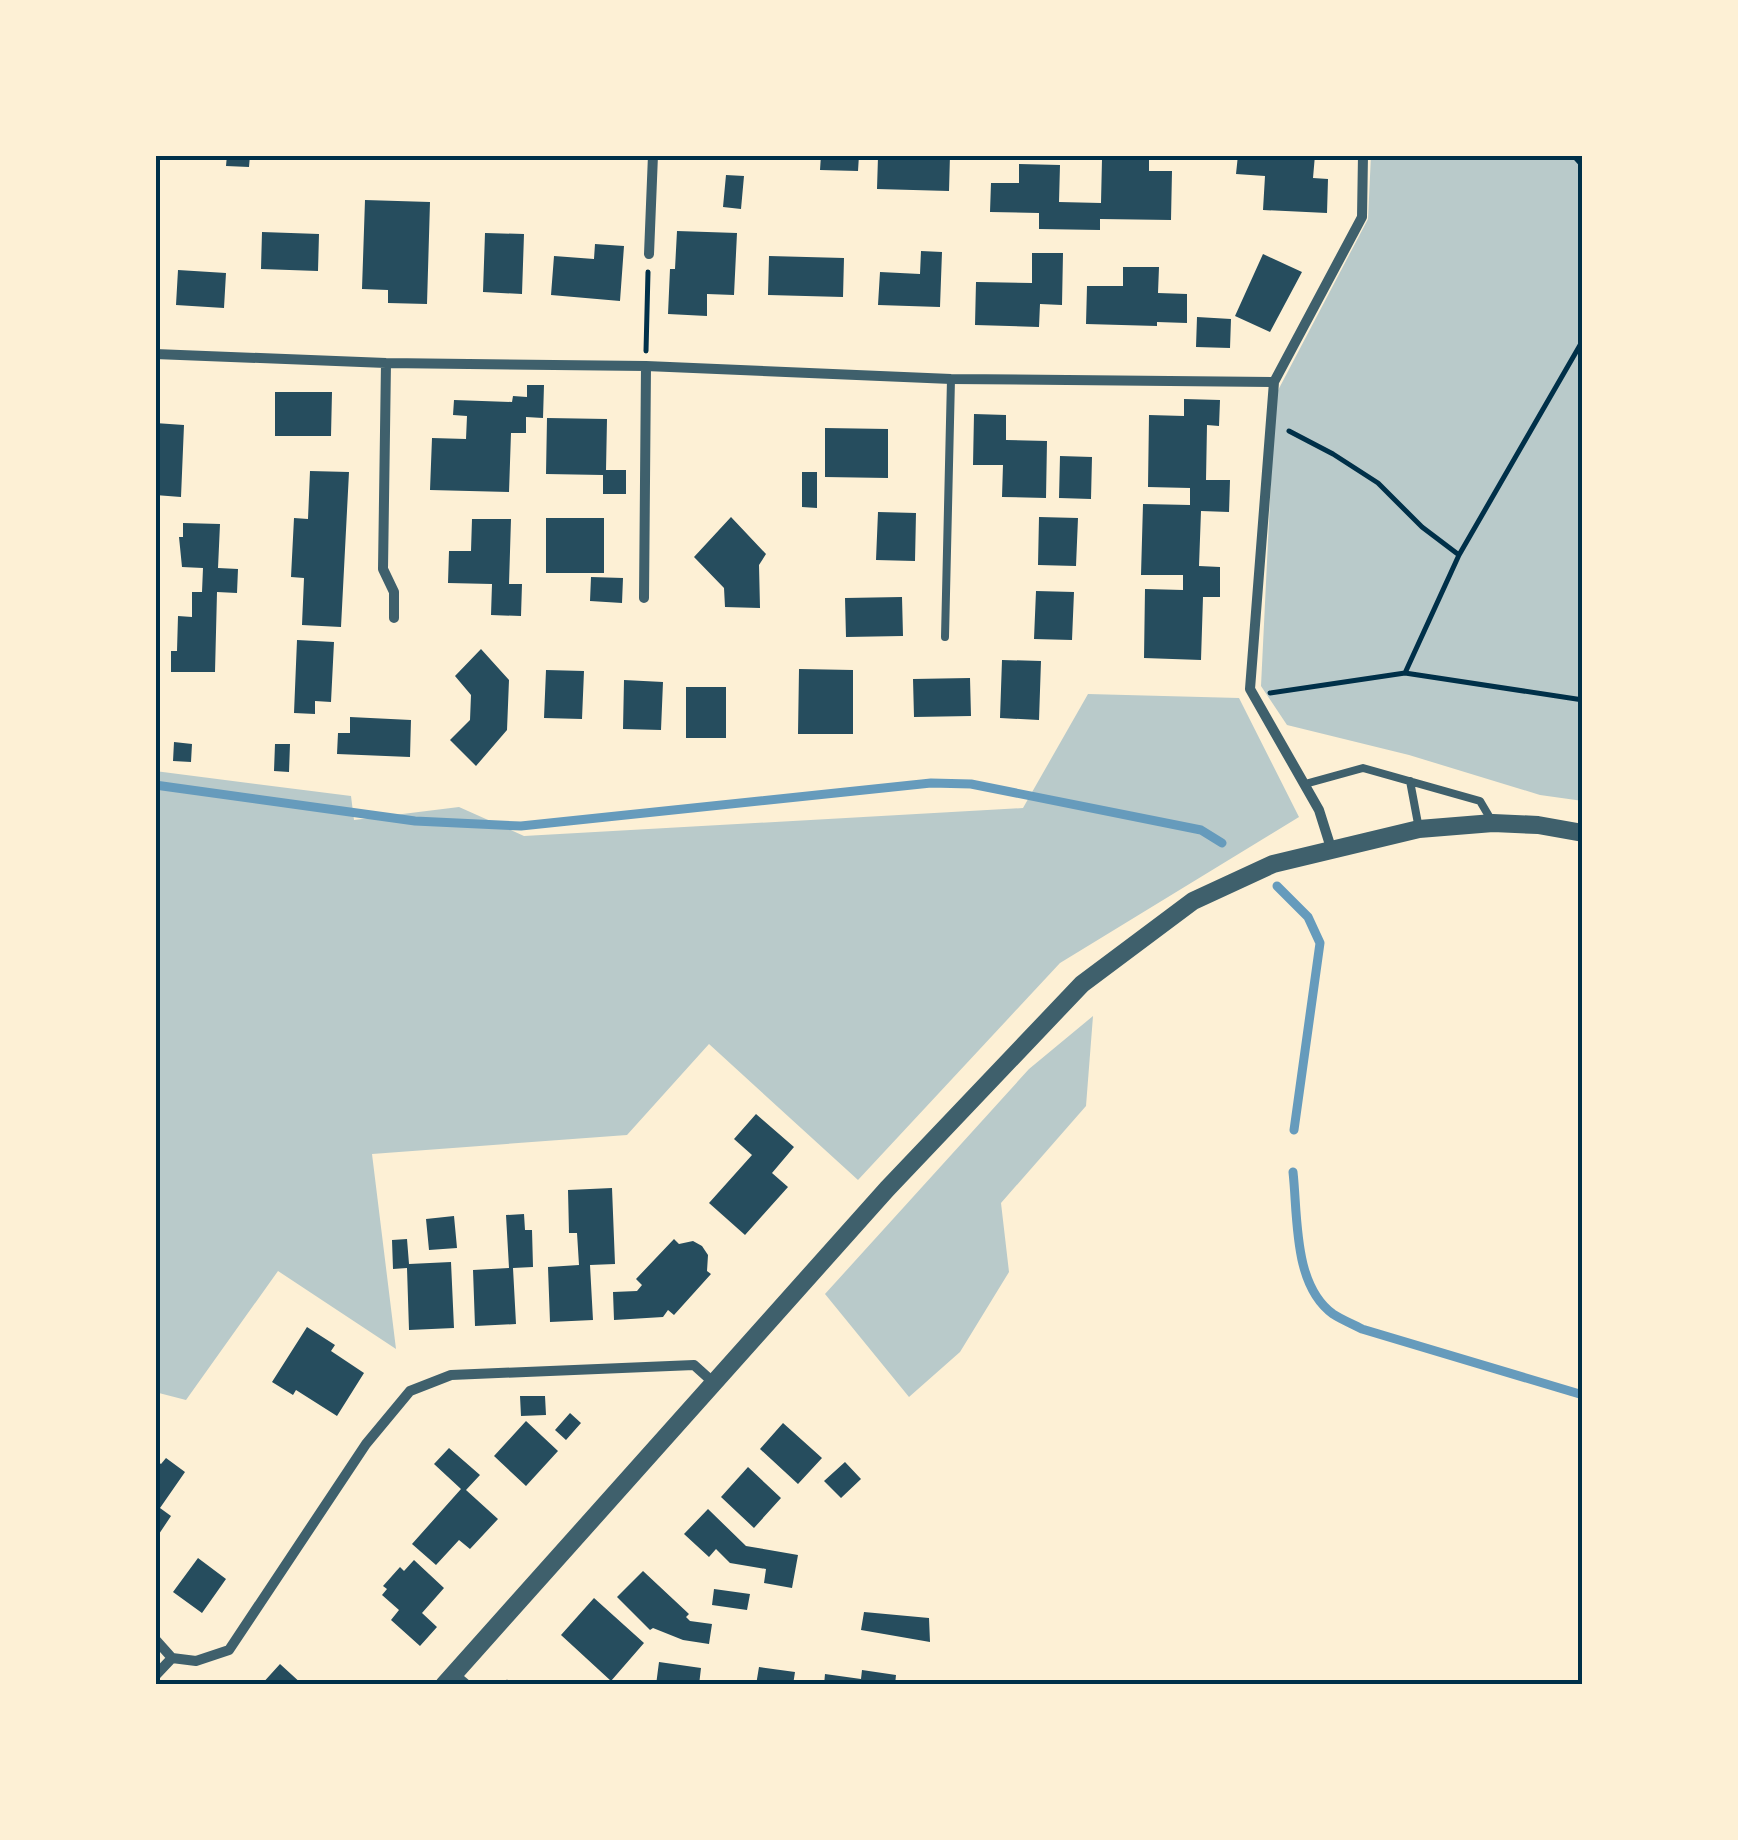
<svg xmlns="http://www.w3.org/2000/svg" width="1738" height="1840" font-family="Ubuntu,sans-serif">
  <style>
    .green { fill: #b9caca }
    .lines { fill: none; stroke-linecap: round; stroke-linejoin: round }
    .stream { stroke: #669bbc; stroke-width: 9 }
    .building { fill: #264d5e }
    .path { stroke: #003049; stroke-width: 5 }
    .service { stroke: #3f606c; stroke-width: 8 }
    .minor { stroke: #3f606c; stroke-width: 10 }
    .tertiary { stroke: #3f606c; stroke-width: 18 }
    .neatline { fill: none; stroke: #003049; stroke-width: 4 }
  </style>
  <rect width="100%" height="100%" fill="#fdf0d5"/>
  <path class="green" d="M1371,155H1583V801L1540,795L1409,755L1287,725L1261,686L1275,396L1368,219Z
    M1088,694L1239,698L1299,817L1060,963L858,1180L709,1044L627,1135L372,1154L396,1349L278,1271L186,1400L155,1392V771L351,796L354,820L459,807L524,836L1023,808Z
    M1093,1016L1086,1106L1001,1203L1009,1272L960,1352L909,1397L825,1294L1029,1069Z"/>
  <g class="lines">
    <path class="stream" d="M155,785L415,821L521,826L931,783L971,784L1201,830L1222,843
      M1277,886L1308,917L1320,943L1294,1130
      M1293,1172C1298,1217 1293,1285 1333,1314C1342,1320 1353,1324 1362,1329L1583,1395"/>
  </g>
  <path class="building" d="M227,155H250L249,167L226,166Z
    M821,155H859L858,171L820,170Z
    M950,155L949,191L877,189L878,157Z
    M1238,155H1315L1313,178L1328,179L1327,213L1263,210L1265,176L1236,174Z
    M1102,159L1149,160V171H1172L1171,220L1100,219V230L1039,229V213L990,212L991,183H1019V164L1060,165L1059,202L1101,203Z
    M726,175L744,176L741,209L723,207Z
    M365,200L430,202L427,304L388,303V290L362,289Z
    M677,231L737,233L734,295L707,294V316L668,314L670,269H675Z
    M262,232L319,234L318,271L261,269Z
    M485,233L524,234L522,294L483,292Z
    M595,244L624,246L620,301L551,295L554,256L594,259Z
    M921,251L942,252L940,307L878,305L880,272L920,274Z
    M1032,253H1063L1062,305L1040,304L1039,327L975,325L976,282L1032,283Z
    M1263,254L1302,272L1270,332L1235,316Z
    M769,256L844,258L843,297L768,295Z
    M1123,267H1159L1158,293L1187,294V323L1157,322V326L1086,324L1087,286H1123Z
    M178,270L226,273L224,308L176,305Z
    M1197,317L1231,319L1230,348L1196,347Z
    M527,385H544L543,418L526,417V433H511L509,492L430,490L432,438L466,439L467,416L453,415L454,400L512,402L513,396L527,397Z
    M275,392H332L331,436H275Z
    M1184,399L1220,400L1219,426L1207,425L1206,480H1230L1229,512L1201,511L1199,566L1220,567V597H1203L1201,660L1144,658L1145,589L1183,590V575H1141L1143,504L1190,505V488L1148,487L1149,415L1184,416Z
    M974,414L1006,415V440L1047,441L1046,498L1002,497L1003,465H973Z
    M547,418L607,419L606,470H626V494H603V475L546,474Z
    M155,423L184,425L181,497L155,495Z
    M825,428L888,429V478L825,477Z
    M1060,456L1092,457L1091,499L1059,498Z
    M310,471L349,472L341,627L302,625L304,578L291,577L294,518L308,519Z
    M802,472H817V508L802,507Z
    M878,512L916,513L915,561L876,560Z
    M731,517L766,554L759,565L760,608L725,607L724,588L694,557Z
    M1039,517L1078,518L1076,566L1038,565Z
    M546,518H604V573H546Z
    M472,519H511L509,584H522L521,616L491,615L492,584L448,583L449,551H471Z
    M183,523L220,524L218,568L238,569L237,593L217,592L215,672H171V651H177L178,616L192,617V592H202L203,568L182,567L179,537H183Z
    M591,577L623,578L622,603L590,601Z
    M1036,591L1074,592L1072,640L1034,639Z
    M902,597L903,636L846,637L845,598Z
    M297,640L334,642L331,702L315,701V714L294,713Z
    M481,649L509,680L507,730L476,766L450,740L470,720L471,695L455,676Z
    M1002,660L1041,661L1039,720L1000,718Z
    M799,669L853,670V734H798Z
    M546,670L584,671L582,719L544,718Z
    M970,678L971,716L914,717L913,679Z
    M624,680L663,682L661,730L623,729Z
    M686,687H726V738H686Z
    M350,717L411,720L410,757L337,754L338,733H350Z
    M174,742L192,744L191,762L173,761Z
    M275,744H290L289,772L274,771Z
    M756,1114L794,1147L772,1173L788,1187L745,1235L709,1203L752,1155L734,1139Z
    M612,1188L615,1264L590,1265L593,1320L550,1322L548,1267L579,1265L577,1233H569L568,1190Z
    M524,1214L525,1230H532L533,1267L513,1268L516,1324L475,1326L473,1270L509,1268L506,1215Z
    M454,1216L457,1248L429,1250L426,1219Z
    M407,1239L409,1264L451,1262L454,1328L409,1330L407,1268L393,1269L392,1240Z
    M674,1239L679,1244L693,1241L702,1246L708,1255L707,1271L711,1274L674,1315L668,1310L663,1317L614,1320L613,1292L637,1291L642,1285L636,1279Z
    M307,1327L335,1345L331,1351L364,1373L337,1416L296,1390L293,1395L272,1382Z
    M520,1396H545L546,1415L521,1416Z
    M570,1413L581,1423L566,1440L555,1430Z
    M526,1421L558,1451L526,1486L494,1456Z
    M783,1423L822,1458L798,1484L760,1449Z
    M449,1448L480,1475L466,1490L498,1519L470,1549L459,1540L436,1565L412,1544L461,1489L434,1464Z
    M166,1458L185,1472L160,1508L171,1516L155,1540V1460L161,1464Z
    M845,1462L861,1479L841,1498L824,1481Z
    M748,1467L781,1498L754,1528L721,1497Z
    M708,1509L746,1546L798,1555L792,1588L764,1583L766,1569L730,1563L716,1549L709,1557L684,1534Z
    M198,1558L226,1579L202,1613L173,1592Z
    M414,1560L444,1588L422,1613L437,1627L420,1646L391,1620L399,1610L382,1595L387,1589L383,1586L400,1567L404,1571Z
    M643,1571L689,1614L686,1617L690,1621L712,1624L709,1644L683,1640L653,1628L650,1630L617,1597Z
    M714,1589L750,1594L747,1610L712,1605Z
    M594,1598L644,1643L611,1681L561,1635Z
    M864,1612L929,1618L930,1642L861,1630Z
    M659,1662L701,1668L699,1685H656Z
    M280,1664L303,1685H261Z
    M759,1667L795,1672L793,1685H756Z
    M862,1670L896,1675L895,1685H824L825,1674L861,1679Z"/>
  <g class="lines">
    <path class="path" d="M1573,155L1583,166
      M646,351L648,272
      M1289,431L1333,454L1378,483L1422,527L1459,555
      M1405,673L1459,555L1583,340
      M1270,693L1405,673L1583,700"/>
    <path class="service" d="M945,637L951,379
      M1410,781L1419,829
      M1305,784L1363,768L1480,801L1493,823
      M506,1685L507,1684"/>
    <path class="minor" d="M649,254L653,155
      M155,354L386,363L646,366L951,379L1274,382
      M386,363L383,569L394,592V618
      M644,598L646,366
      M1331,848L1319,810L1250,689L1274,382L1362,217L1363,155
      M155,1639L172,1658L155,1676
      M172,1658L196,1661L229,1650L366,1444L410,1391L451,1375L694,1365L714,1383
      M454,1674L467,1685"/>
    <path class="tertiary" d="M444,1685L887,1189L1082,984L1193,901L1273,864L1419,829L1493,823L1538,825L1583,833"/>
  </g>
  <rect width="1738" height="1840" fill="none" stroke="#fdf0d5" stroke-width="315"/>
  <rect x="158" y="158" width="1422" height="1524" class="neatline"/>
</svg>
